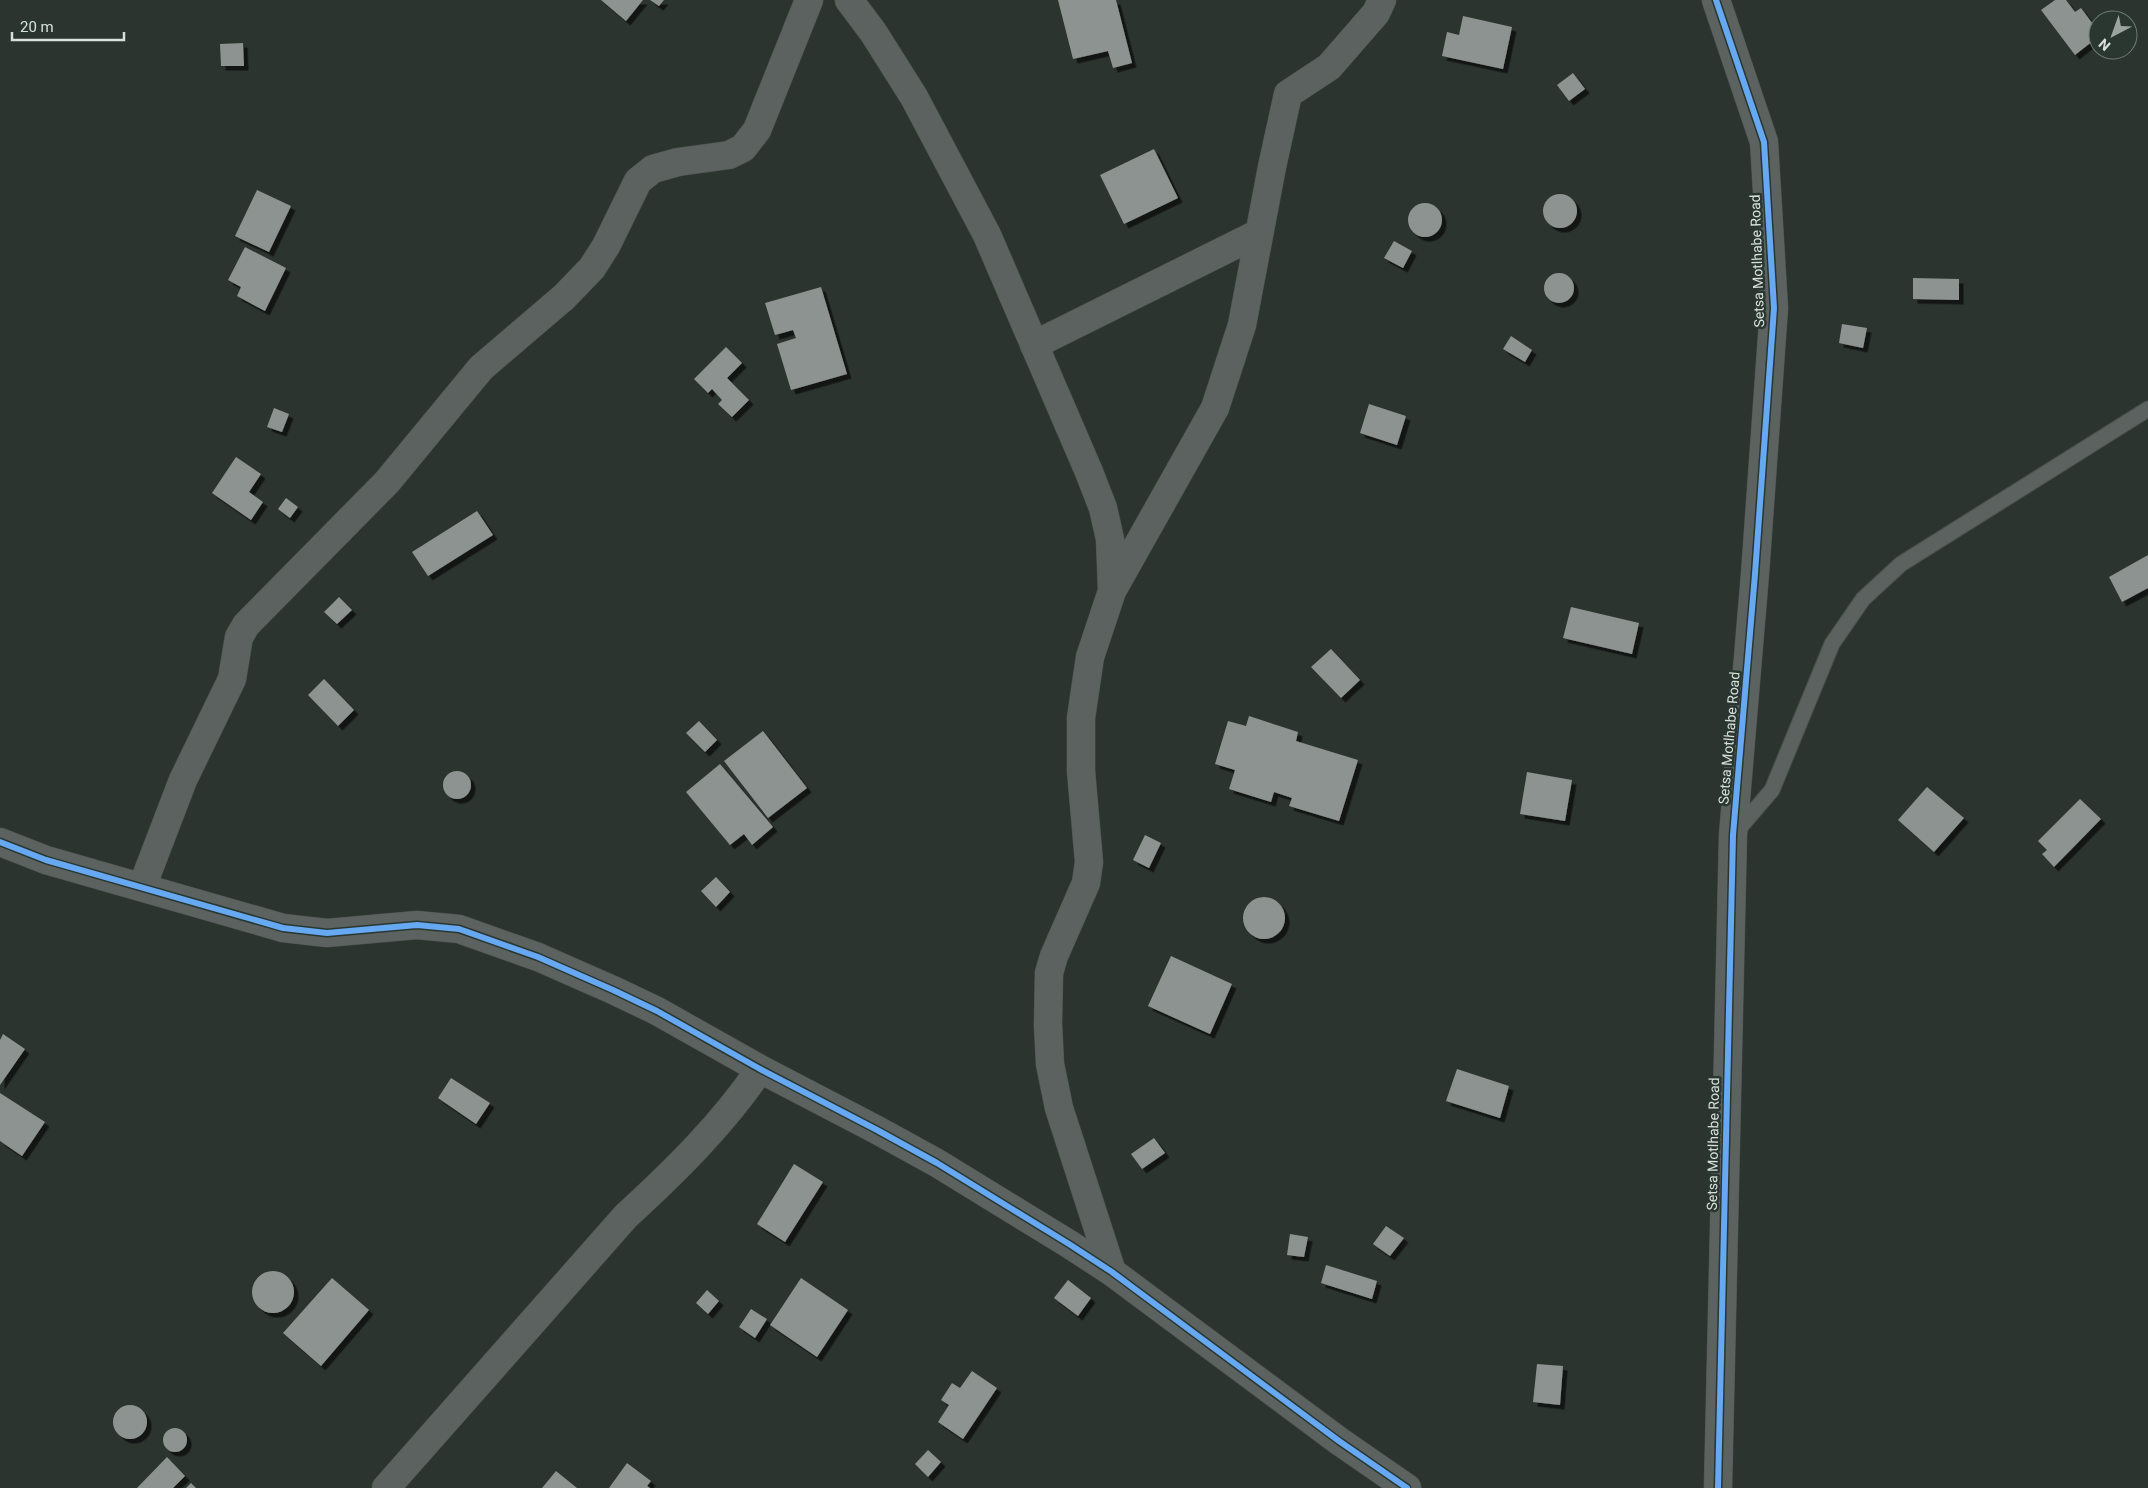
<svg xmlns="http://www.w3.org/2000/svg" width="2148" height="1488" font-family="Roboto,sans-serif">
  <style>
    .building { fill: #8d9390; filter: url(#shadow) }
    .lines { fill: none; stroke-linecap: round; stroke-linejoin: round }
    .service-casing { stroke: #484f4c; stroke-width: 17 }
    .minor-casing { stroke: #484f4c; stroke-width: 29 }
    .tertiary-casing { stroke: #484f4c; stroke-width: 29 }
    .service { stroke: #5c6260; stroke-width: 15 }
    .minor { stroke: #5c6260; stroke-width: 28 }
    .tertiary { stroke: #5c6260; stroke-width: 28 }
    .cycleway-casing { stroke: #293730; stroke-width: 9 }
    .cycleway { stroke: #66a8f1; stroke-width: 6 }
    .labels { text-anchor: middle; stroke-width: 5; stroke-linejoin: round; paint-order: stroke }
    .street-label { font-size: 14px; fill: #d8e0dc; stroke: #293730 }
  </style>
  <defs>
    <filter id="shadow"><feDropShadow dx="4.5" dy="4.5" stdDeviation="0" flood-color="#0009"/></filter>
  </defs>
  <rect width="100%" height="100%" fill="#2c3430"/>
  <path class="building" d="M601,0H643L626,21Z
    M650,0H664L659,6Z
    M1058,0H1116L1132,63L1113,68L1108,51L1073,59Z
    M2055,0H2066L2075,12L2081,8L2098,31V37L2075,55L2041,10Z
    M1463,16L1512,27L1503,69L1442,56L1447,32L1459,35Z
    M243,43L244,66H221L220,44Z
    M1573,73L1585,89L1569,101L1557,85Z
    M1154,149L1178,198L1124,224L1100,175Z
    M257,190L291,206L269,252L235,236Z
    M1543 211a17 17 0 1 1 34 0a17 17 0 1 1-34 0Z
    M1408 220a17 17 0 1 1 34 0a17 17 0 1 1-34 0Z
    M1394,241L1412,251L1403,268L1384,258Z
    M245,247L286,268L265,311L237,296L241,287L228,280Z
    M1544 288a15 15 0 1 1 30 0a15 15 0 1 1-30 0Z
    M1913,278L1959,279V300L1913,299Z
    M821,287L847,374L791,390L777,344L796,338L793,330L775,335L765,303Z
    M1842,324L1867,328L1863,348L1839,343Z
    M1511,336L1532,350L1525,362L1503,349Z
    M726,347L742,363L727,378L749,400L732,417L718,404L722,400L712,389L708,393L694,379Z
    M1369,404L1406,416L1397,445L1360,433Z
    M274,408L289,414L282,432L267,427Z
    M236,457L261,474L249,492L263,502L251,520L212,493Z
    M286,498L298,507L290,518L278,509Z
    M477,511L493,535L428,576L412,552Z
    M2148,555V588L2122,602L2109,577Z
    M339,597L352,610L337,624L324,612Z
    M1571,607L1639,623L1632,654L1563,638Z
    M1331,649L1360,680L1341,698L1311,667Z
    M324,679L354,710L338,726L308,695Z
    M1249,716L1298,732L1296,741L1358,760L1339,821L1289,806L1292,798L1274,792L1271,802L1229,789L1235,770L1215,764L1228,721L1246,726Z
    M699,721L717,740L705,752L686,733Z
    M763,731L807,788L768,818L724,761Z
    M720,764L773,827L752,845L744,834L730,845L686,792Z
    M443 785a14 14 0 1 1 28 0a14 14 0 1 1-28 0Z
    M1527,772L1572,780L1565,821L1520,814Z
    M1927,787L1964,818L1934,852L1898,820Z
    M2080,799L2101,819L2054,867L2042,854L2047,850L2038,841Z
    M1145,835L1161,843L1149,868L1133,860Z
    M716,877L730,892L716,907L701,891Z
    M1243 918a21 21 0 1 1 42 0a21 21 0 1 1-42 0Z
    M1171,956L1232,984L1210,1034L1148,1006Z
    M3,1034L25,1049L0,1085V1040Z
    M1457,1069L1509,1086L1500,1118L1446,1101Z
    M451,1078L490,1103L476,1124L438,1098Z
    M0,1093L45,1122L22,1156L0,1141Z
    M1154,1138L1165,1153L1142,1169L1131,1154Z
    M794,1164L823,1182L785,1242L757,1224Z
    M1386,1226L1404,1238L1390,1256L1373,1244Z
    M1290,1234L1308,1237L1304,1257L1287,1255Z
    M1326,1265L1377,1281L1372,1299L1321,1283Z
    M252 1292a21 21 0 1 1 42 0a21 21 0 1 1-42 0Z
    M332,1278L369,1310L321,1366L283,1333Z
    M801,1278L848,1310L817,1357L770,1325Z
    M1068,1280L1091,1298L1078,1316L1054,1298Z
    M707,1290L719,1301L708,1314L696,1303Z
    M751,1309L767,1319L755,1338L739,1327Z
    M1537,1364L1563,1366L1560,1405L1533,1402Z
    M972,1371L997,1388L963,1439L938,1422L949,1405L941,1400L952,1383L960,1388Z
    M113 1422a17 17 0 1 1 34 0a17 17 0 1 1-34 0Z
    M163 1440a12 12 0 1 1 24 0a12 12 0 1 1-24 0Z
    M928,1450L941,1462L928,1477L915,1464Z
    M167,1457L185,1476L173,1488H137Z
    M627,1463L651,1481L647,1486L650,1488H609Z
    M556,1471L577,1488H542Z
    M191,1483L196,1488H186Z"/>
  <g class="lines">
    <g class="service-casing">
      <path id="service" d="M1736,832L1772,790L1832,644L1863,599L1901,564L2148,409"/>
    </g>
    <g class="minor-casing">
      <path id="minor" d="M849,0L873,32L914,97L987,235L1089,472L1103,508L1110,539L1112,591
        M1034,345L1259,233
        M0,842L46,860L283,928L327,933L417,925L459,929L538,957L613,990L657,1011L760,1069L877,1130L937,1163L1069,1244L1112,1272L1339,1441L1407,1488
        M142,887L183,780L232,679L239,637L246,625L387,482L481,368L564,297L592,268L606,246L638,181L653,169L678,162L729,155L743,148L757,130L809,0
        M1112,1272L1059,1108L1050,1064L1048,1024L1049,973L1054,956L1086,883L1089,862L1081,771V718L1090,657L1112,591L1215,408L1242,325L1272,167L1288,94L1329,67L1376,13L1382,0
        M386,1488L626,1216C674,1172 723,1124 760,1069"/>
    </g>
    <g class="tertiary-casing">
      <path id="tertiary" d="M1716,0L1764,142L1774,308L1755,574L1733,835L1718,1488"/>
    </g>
    <use href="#service" class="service"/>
    <use href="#minor" class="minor"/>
    <use href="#tertiary" class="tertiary"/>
    <g class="cycleway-casing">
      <path id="cycleway" d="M1716,0L1764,142L1774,308L1755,574L1733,835L1718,1488
        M0,842L46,860L283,928L327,933L417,925L459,929L538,957L613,990L657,1011L760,1069L877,1130L937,1163L1069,1244L1112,1272L1339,1441L1407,1488"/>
    </g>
    <use href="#cycleway" class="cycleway"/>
  </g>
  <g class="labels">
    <g class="street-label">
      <text transform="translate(1757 261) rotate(-92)" y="5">Setsa Motlhabe Road</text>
      <text transform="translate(1729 738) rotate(-85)" y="5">Setsa Motlhabe Road</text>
      <text transform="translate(1713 1144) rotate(-89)" y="5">Setsa Motlhabe Road</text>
    </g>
  </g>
  <g transform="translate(2113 35) rotate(221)"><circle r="24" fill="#293730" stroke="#6f7b75"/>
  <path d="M0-4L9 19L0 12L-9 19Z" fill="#9ca4a0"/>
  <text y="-8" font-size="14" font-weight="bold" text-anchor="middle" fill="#d8e0dc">N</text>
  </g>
  <path d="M12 32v8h112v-8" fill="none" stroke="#d8e0dc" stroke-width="2.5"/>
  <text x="20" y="32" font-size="15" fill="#d8e0dc" stroke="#293730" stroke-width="4" paint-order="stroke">20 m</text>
</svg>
